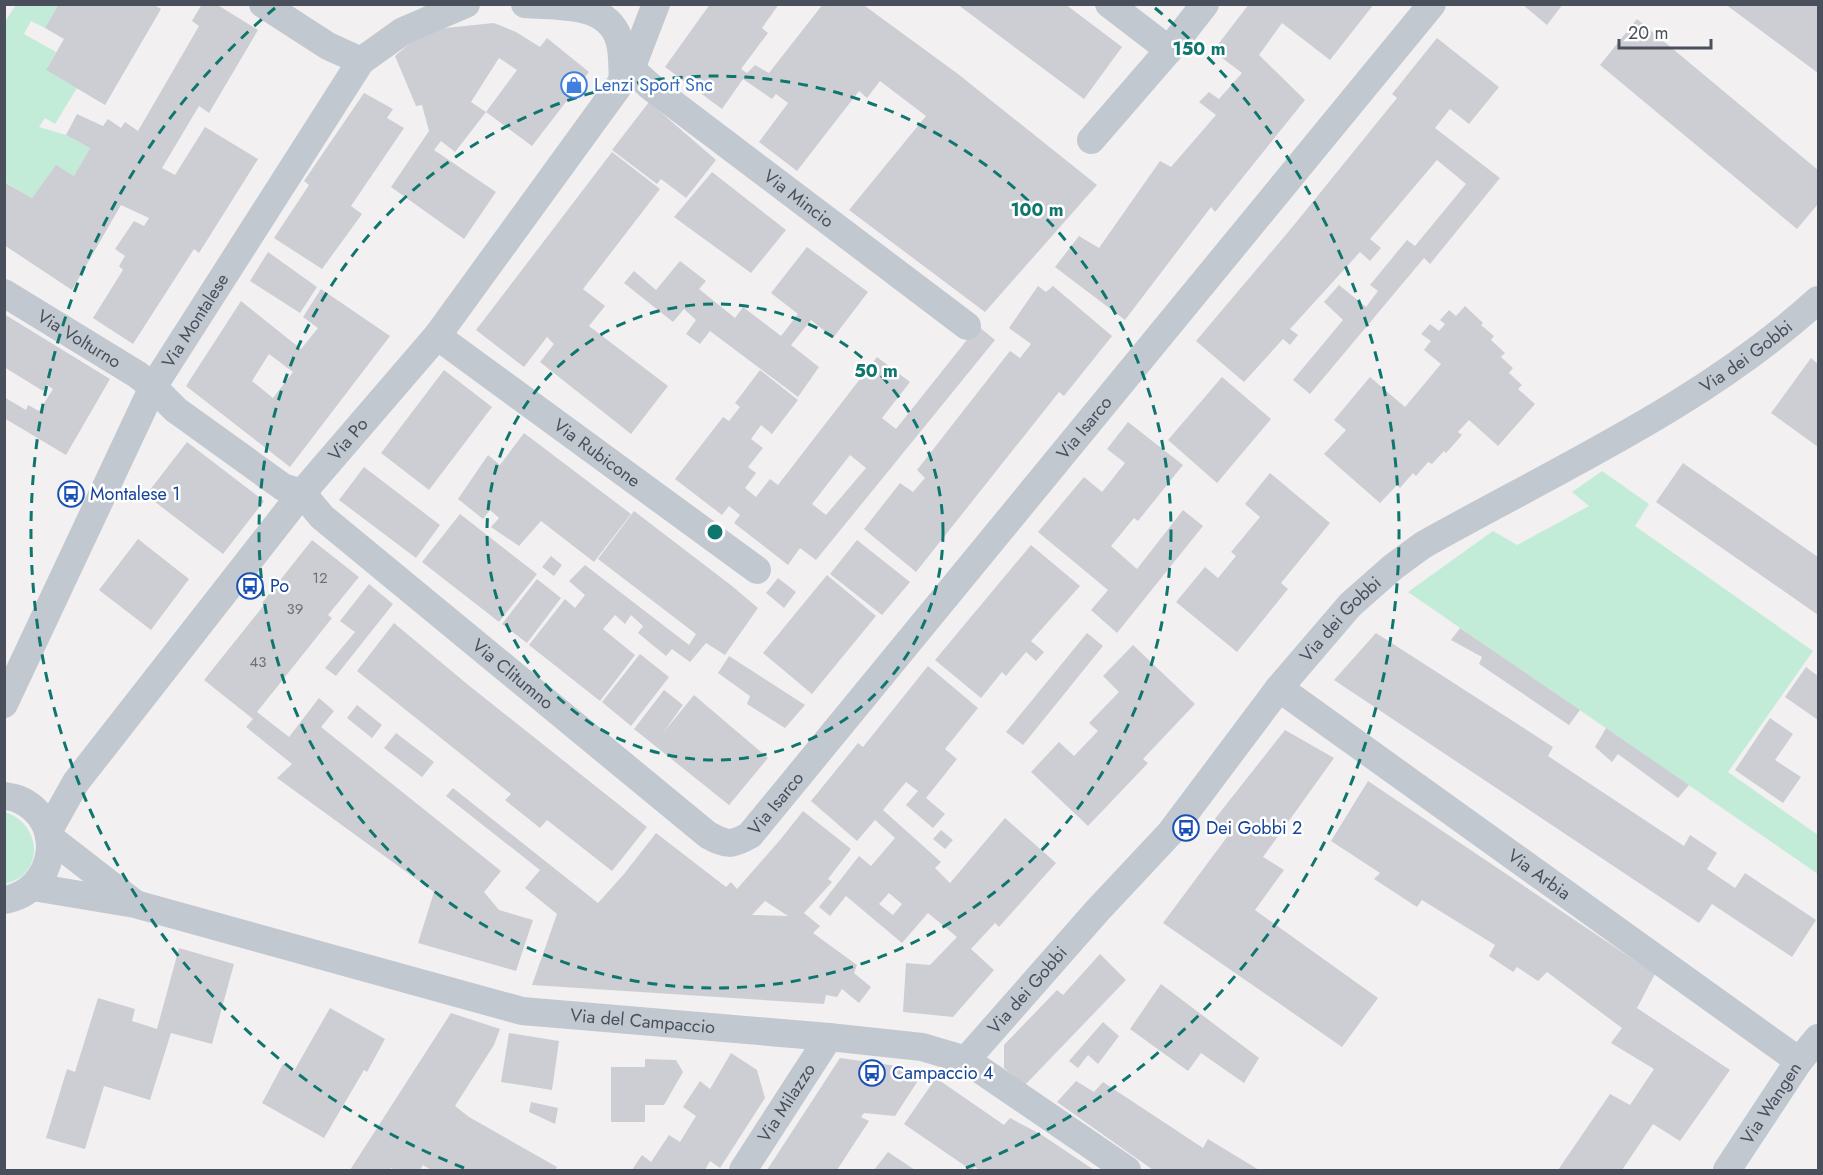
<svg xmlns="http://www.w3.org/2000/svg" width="1823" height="1175" font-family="Jost,sans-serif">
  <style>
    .green { fill: #c2ecd8 }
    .building { fill: #cdced4; fill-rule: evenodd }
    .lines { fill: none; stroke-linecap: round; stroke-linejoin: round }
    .minor { stroke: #c2c8d0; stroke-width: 28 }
    .ring { fill: none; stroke: #0f766e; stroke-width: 3; stroke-dasharray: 10 8 }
    .labels { text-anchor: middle; stroke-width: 5; stroke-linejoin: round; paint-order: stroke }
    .number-label { font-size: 15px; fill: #6a707a }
    .shop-label { font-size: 18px; fill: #366cbe; stroke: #fff; text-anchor: start }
    .street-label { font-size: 18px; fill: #49505c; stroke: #fff }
    .transit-label { font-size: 18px; fill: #164399; stroke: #fff; text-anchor: start }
    .centre { fill: #0f766e; stroke: #fff; stroke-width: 3 }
    .ring-label { font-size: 18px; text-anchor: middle; font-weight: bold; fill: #0f766e; stroke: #fff; stroke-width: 5; stroke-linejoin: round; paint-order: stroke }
  </style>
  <rect width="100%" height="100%" fill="#f2f0f0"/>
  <path class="green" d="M16,5H59L45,28L31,21L24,34L56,52L46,70L77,88L55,124L45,118L39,127L66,135L90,148L74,176L56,166L32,198L5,182L4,23Z
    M1602,471L1649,504L1635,526L1813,651L1728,772L1818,835V874L1408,592L1493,531L1517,545L1589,506L1572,492Z
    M4,812C33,819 45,856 22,876C17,880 11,882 5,884Z"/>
  <path class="building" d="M59,4H153L161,9L105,105L46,70L64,39L45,28Z
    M202,4H216L258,30L209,113L199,106L162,168L175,175L205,127L258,159L199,253L194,249L133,344L93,318L123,270L119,266L125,256L115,249L134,221L144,226L149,218L121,205L72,290L4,245V182L32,198L56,165L74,176L90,148L66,135L77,114L103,126L108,119L121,128L125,122L138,131L199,26L192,21Z
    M710,4H779L762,28L768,33L741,69L747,73L755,65L769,73L823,4H866L865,6L958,74L1097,185L985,312L849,210L926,116L880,81L867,98L859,91L797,171L759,142L788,103L776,94L772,99L743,79L722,109L665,67Z
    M957,4H1065L1122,47L1084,99Z
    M1249,4H1374L1330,60L1282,23L1259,55L1305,100L1215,212L1211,207L1125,320L1055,267L1079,236L1099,248L1160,161L1171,167L1216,115L1199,102L1209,92L1219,99L1242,73L1213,51Z
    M1522,4H1563L1547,25Z
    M1725,4H1818V73Z
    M1637,19L1818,170V204L1797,229L1600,65Z
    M494,23L516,32L540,47L547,38L589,72L532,146L486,112L517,70L499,58L471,102L486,112L455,152L441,141L434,150L496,192L464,239L391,187L429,131L422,105L416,106L395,56L416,38L445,28Z
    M1437,38L1499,87L1469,124L1450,109L1435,128L1500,178L1430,264L1424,258L1310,394L1293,380L1343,320L1324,302L1339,285L1366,307L1378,291L1370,285L1407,240L1415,246L1466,184L1437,160L1370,239L1381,248L1370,261L1360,252L1290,329L1298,335L1290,345L1283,339L1244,382L1196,341L1294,225L1397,98L1392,94Z
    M364,93L393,109L387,118L404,128L351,206L362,214L322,269L274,238L309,185L304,181Z
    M649,102L716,160L686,198L661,179L657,184L612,150Z
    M612,152L660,189L583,289L605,306L589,326L668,386L631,434L540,362L554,344L547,337L524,367L476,330Z
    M712,172L786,230L751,273L674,217Z
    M807,247L868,292L833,338L811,320L791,345L819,367L798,397L710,331L700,344L686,334L696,320L684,309L673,322L624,283L634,271L656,290L680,261L706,281L699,289L735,318L743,307L781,336L798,314L771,293Z
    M268,252L317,287L300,313L250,281Z
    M1038,286L1046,292L1053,286L1112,336L1064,396L1059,392L916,572L864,529L900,483L913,492L925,478L917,470L1010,351L1020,358L1031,344L1009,328Z
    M321,289L390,336L290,467L186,386L241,301L301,349L318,328L303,317ZM269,354L293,372L273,398L252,381Z
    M1465,306L1483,323L1481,325L1494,336L1491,340L1505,353L1501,357L1513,368L1509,373L1522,385L1518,389L1535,404L1498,446L1469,420L1458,432L1462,435L1446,453L1444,451L1432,464L1428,462L1416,476L1413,473L1400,488L1397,485L1380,503L1324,454L1346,430L1334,420L1370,377L1405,407L1441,364L1424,350L1431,341L1421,334L1430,324L1439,331L1445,324L1440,320L1449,310L1456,316Z
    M4,314L110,379L66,455L4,418V397L26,410L28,405L39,411L53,389L47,385L43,391L4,367Z
    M978,326L995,340L816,560L800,548L788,565L734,523L740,515L729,506L722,515L675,479L723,417L729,421L740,407L735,403L760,370L798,400L772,434L761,425L751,439L763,448L748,467L756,473L745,488L756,497L770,479L778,485L877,357L910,382L882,418L896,429ZM850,455L866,468L826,515L812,504Z
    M1811,358L1818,364V447L1771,413Z
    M444,370L492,407L429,490L381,453Z
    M1222,377L1271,419L1217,483L1168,440Z
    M1128,422L1183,465L1138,521L1134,518L1111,546L1137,569L1183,510L1203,526L1117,633L1091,610L1108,590L1038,532L1084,477L1102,492L1125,463L1107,449Z
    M524,433L631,514L594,562L541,521L519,546L491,527L499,518L490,510L483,519L458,499L488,455L500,465Z
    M187,442L264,501L223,554L146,495Z
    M1683,463L1818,557V615L1656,502Z
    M364,467L440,525L416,558L339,500Z
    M1270,473L1330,523L1281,583L1288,589L1237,652L1176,602L1205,567L1218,578L1236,556L1231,552L1260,517L1245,504Z
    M634,511L732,586L758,608L725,655L706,643L690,662L672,649L666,656L638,633L643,626L631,615L625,624L615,615L603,629L635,655L600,701L529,645L565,599L575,608L585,595L569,581L585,565L689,645L696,634L598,559Z
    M460,514L537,574L499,622L422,562Z
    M138,539L189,579L151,630L99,590Z
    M312,540L359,577L328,615L332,618L257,712L289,737L319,698L334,711L321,727L501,871L484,892L499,910L533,920L516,971L418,943L434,892L277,778L292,764L246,727L253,719L204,680L264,605L262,603Z
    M857,540L910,582L882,615L830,574Z
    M1031,545L1080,586L1031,641L1044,652L1036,661L1026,652L1006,676L1002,672L981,698L935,660Z
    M551,556L562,565L554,576L542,567Z
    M827,575L876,616L812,694L763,653Z
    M778,578L796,592L784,608L766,593Z
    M537,579L561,598L527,643L502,624Z
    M369,584L393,604L336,676L325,668L355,632L340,621Z
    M394,623L467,684L647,827L612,871L547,820L540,828L505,800L511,794L357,671Z
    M1460,628L1580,710L1569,725L1479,664L1482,657L1451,640Z
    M1087,633L1103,646L1023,745L1006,732Z
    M1376,633L1553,747L1548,756L1684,846L1690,835L1717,853L1707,869L1735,888L1745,873L1816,920L1792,957L1712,904L1699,923L1334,680Z
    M1133,645L1195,704L1143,759L1148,763L1088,826L1031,772L1059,742L1074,756L1098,731L1089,723L1119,692L1103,676Z
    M640,654L669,677L631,726L602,702Z
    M729,656L805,705L785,728L747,704L750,696L718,673Z
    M928,666L978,708L945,749L957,759L926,798L945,814L933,828L906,805L918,791L906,782L883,810L941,862L935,868L950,883L1005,818L1056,863L999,927L995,923L971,949L994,970L953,1017L903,1012L906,963L930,965L957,937L928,913L902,943L846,896L830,916L819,907L859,856L871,866L895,838L875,820L857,841L811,801L858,743L863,747ZM889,893L902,904L893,915L879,904Z
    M1806,667L1818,676V720L1785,697Z
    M664,690L683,705L662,734L694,695L768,758L729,805L634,729Z
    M357,705L382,725L372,738L347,718Z
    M1770,718L1793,734L1775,760L1801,777L1783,803L1735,770Z
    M1606,728L1689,785L1678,798L1618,754L1612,762L1595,747Z
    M1285,730L1334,758L1263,857L1284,870L1255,910L1378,998L1342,1047L1163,923L1230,833L1214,820Z
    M396,733L434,762L422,777L384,748Z
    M1368,781L1655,974L1637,1008L1730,1070L1680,1141L1653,1124L1622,1170H1558L1610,1094L1630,1105L1654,1069L1611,1043L1622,1028L1547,972L1538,981L1517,967L1513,972L1489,956L1495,945L1422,900L1417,907L1374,879L1380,873L1331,841Z
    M453,788L598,903L624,874L656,833L726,887L731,882L737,889L780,840L803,811L851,849L828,879L832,882L804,913L820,926L813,933L857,965L854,973L871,987L859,1003L842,989L837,997L826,995L824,1004L532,985L557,914L525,888L540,870L446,796ZM765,901L788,916L752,915Z
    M941,830L953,840L945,849L933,839Z
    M179,948L234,964L212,1044L171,1033L150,1100L104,1086L85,1149L46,1138L67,1069L75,1072L98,998L135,1009L132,1021L157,1029Z
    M1100,954L1126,980L1025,1085L1004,1068V1045L1057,990L1063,995Z
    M1161,984L1259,1058L1244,1083L1201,1053L1188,1071L1130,1029Z
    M330,1008L385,1039L367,1072L364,1070L324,1138L262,1103L283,1064L294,1071Z
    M451,1013L500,1029L494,1045L455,1106L469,1117L557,1167L555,1170H431L423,1165L420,1170H395L391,1168L390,1170H350Z
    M1103,1022L1119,1036L1098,1064L1088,1055L1078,1068L1069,1061Z
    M509,1033L559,1041L552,1090L501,1082Z
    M731,1053L757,1070L765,1098L720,1168L710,1161L705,1170H632L642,1155L651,1162L669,1135L680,1142L696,1116L683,1107L700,1081L710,1089Z
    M840,1058L925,1070L895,1116L864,1113L861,1117L869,1121L837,1170H767Z
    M645,1059L676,1060L683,1072L664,1105H645V1122H611V1067H645Z
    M936,1078L1004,1125L1010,1118L1042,1135L1094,1170H979L975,1167L971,1170L904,1124Z
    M1076,1081L1094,1092L1103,1082L1203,1148L1208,1139L1259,1170H1153L1057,1102Z
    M531,1102L558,1108L555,1124L529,1112Z
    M888,1152L915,1170H874Z"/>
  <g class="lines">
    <g class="minor">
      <path d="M263,4L328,46L361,61"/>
      <path d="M525,4C559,7 610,1 620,43C623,55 622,69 623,81"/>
      <path d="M1169,50L1205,4"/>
      <path id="s1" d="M631,69L651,87L967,326"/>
      <path d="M1091,140L1169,50L1109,4"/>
      <path id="s2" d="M4,293L138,375L153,387L176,410L283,487L302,493L322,517L708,835C727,845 731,846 750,835L1432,4"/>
      <path id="s3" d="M437,336L757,570"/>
      <path id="s4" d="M1279,688L1799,1061"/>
      <path id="s5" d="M4,704L153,387L361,61L403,31L466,4"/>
      <path d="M4,796C9,797 14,797 18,799C68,820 56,892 4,900"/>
      <path id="s6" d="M48,832L76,782L302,493L437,336L631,69L656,4"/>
      <path d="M49,837L133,902"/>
      <path id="s7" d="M33,887L135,904L522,1011L829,1037L922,1047L966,1060L1127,1170"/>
      <path id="s8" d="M966,1060L1097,911L1171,832L1279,688L1350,605L1393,567L1423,545C1558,469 1702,405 1818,300"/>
      <path id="s9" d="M743,1170L829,1037"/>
      <path id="s10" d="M1727,1170L1799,1061L1818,1038"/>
    </g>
  </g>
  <g class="ring">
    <circle cx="715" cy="532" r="228"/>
    <circle cx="715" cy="532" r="456"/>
    <path d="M464 1168A684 684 0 0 1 275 8M1155 8A684 684 0 0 1 966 1168"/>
  </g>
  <defs>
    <g id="shop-ring" transform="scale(1.35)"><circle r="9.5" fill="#fff" stroke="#3f7fe0" stroke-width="1.5"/><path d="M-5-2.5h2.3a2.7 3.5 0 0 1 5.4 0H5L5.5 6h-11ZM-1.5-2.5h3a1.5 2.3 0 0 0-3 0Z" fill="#3f7fe0"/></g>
    <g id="bus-ring" transform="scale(1.35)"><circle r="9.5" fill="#fff" stroke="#1a4fb4" stroke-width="1.5"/><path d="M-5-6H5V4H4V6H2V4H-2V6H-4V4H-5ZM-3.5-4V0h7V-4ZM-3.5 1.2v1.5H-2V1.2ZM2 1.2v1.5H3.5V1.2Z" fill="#1a4fb4"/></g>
  </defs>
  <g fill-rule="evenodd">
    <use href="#shop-ring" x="574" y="85"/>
    <use href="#bus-ring" x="71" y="494"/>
    <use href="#bus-ring" x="250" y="586"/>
    <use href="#bus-ring" x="1186" y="828"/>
    <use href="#bus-ring" x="872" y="1073"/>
  </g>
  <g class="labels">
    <g class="number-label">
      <text x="320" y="583">12</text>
      <text x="295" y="614">39</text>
      <text x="258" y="667">43</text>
    </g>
    <g class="shop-label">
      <text x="594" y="91">Lenzi Sport Snc</text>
    </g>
    <g class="street-label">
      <text dy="6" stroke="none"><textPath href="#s1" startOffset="212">Via Mincio</textPath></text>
      <text dy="6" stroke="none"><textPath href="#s5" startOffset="429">Via Montalese</textPath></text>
      <text dy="6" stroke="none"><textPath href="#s2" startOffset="88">Via Volturno</textPath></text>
      <text dy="6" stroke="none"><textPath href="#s8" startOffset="1065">Via dei Gobbi</textPath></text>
      <text dy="6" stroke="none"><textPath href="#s2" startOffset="1464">Via Isarco</textPath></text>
      <text dy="6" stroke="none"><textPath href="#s6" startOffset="495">Via Po</textPath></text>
      <text dy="6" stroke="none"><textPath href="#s3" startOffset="198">Via Rubicone</textPath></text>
      <text dy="6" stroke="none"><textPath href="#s8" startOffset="579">Via dei Gobbi</textPath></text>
      <text dy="6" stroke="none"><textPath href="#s2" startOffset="639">Via Clitumno</textPath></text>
      <text dy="6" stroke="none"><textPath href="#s2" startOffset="978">Via Isarco</textPath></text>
      <text dy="6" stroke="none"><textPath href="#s4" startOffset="320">Via Arbia</textPath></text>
      <text dy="6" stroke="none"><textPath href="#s8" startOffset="93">Via dei Gobbi</textPath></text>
      <text dy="6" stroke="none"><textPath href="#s7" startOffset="626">Via del Campaccio</textPath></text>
      <text dy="6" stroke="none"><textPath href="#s10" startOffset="80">Via Wangen</textPath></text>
      <text dy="6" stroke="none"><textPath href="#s9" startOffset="80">Via Milazzo</textPath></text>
    </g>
    <g class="transit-label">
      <text x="90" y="500">Montalese 1</text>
      <text x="270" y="592">Po</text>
      <text x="1206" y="834">Dei Gobbi 2</text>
      <text x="892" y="1079">Campaccio 4</text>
    </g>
  </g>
  <circle cx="715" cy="532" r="9" class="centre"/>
  <g class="ring-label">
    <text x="1199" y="55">150 m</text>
    <text x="1037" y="216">100 m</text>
    <text x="876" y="377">50 m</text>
  </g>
  <rect width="1823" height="1175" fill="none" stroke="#49505c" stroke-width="12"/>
  <path d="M1619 39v9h92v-9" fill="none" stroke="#49505c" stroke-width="3"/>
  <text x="1628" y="39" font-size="18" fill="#49505c" stroke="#ffffff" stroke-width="4.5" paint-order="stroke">20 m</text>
</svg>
